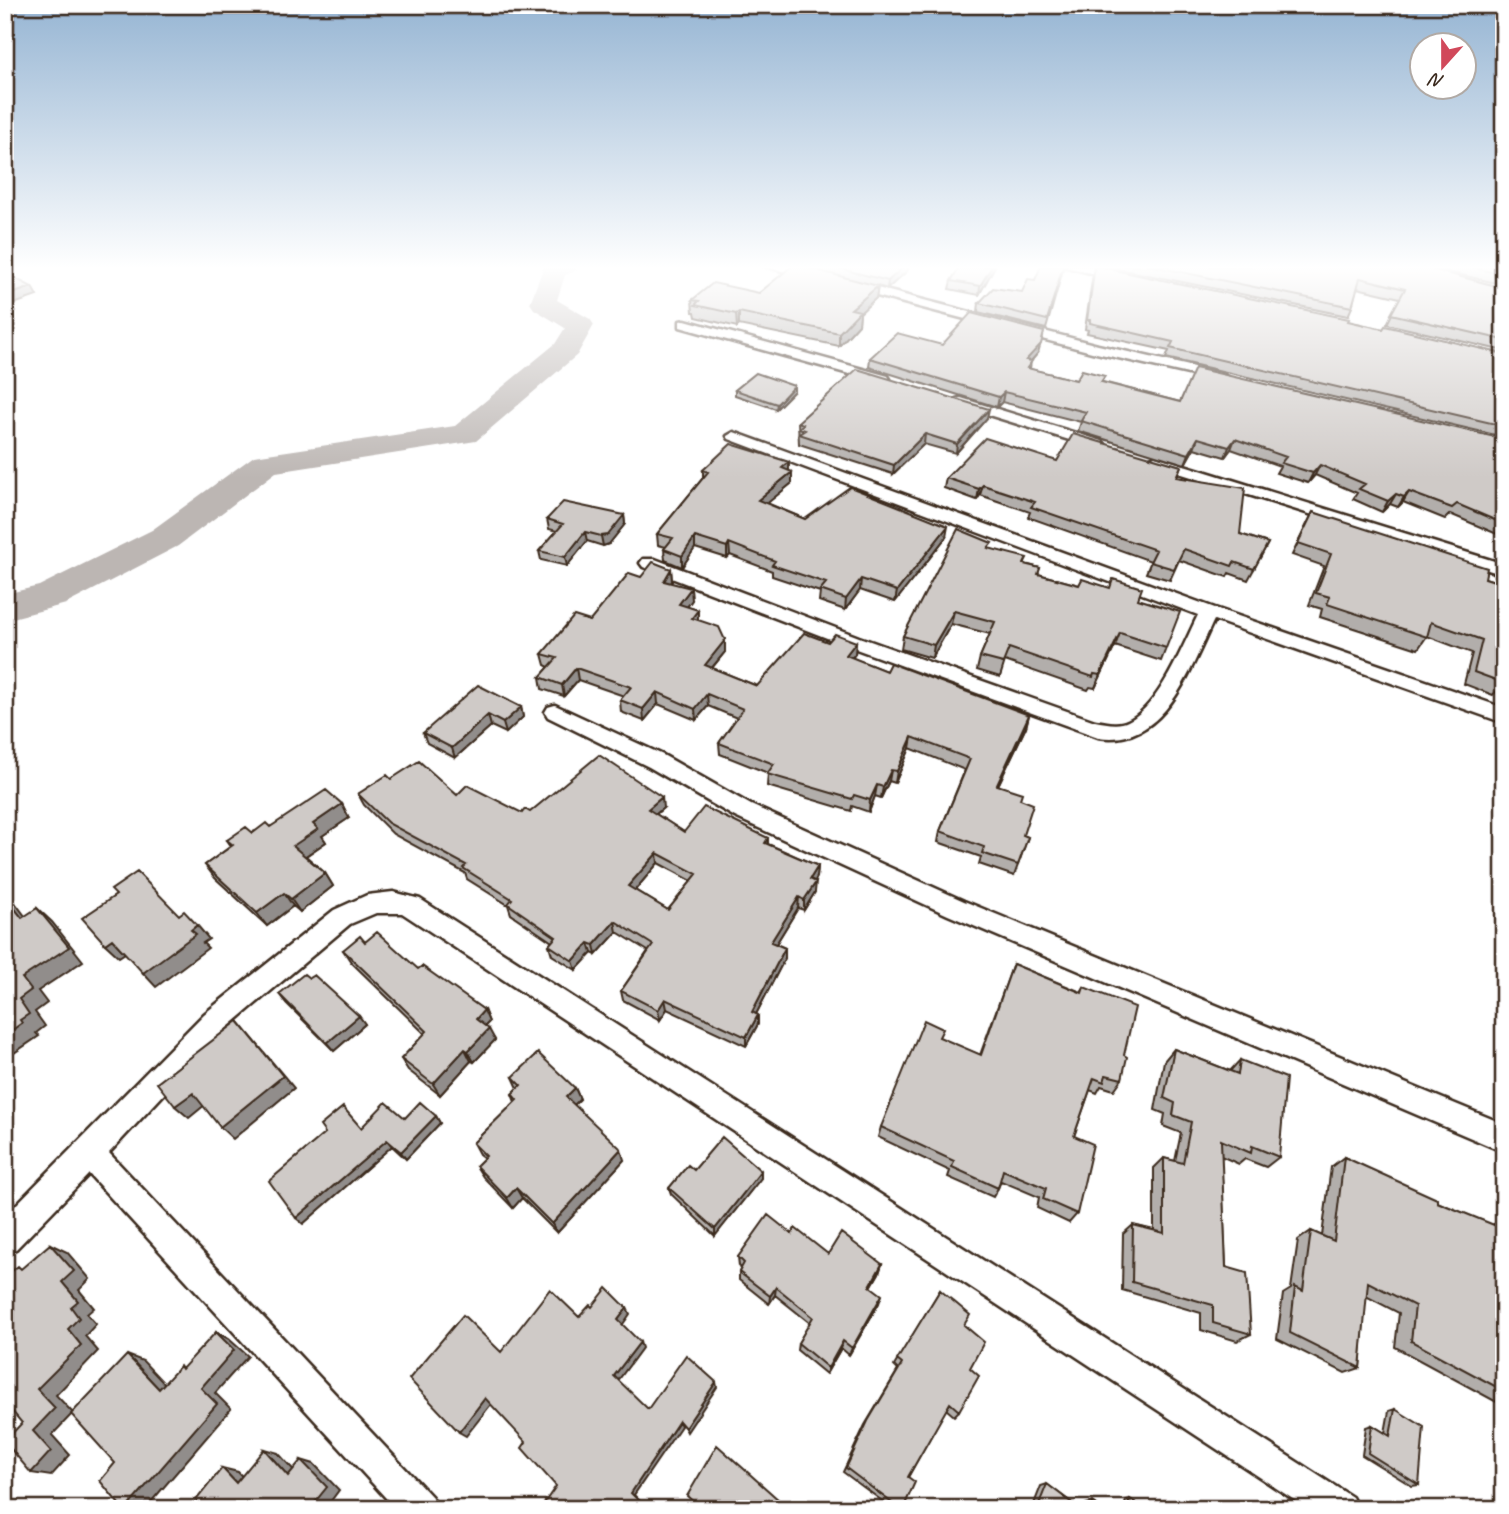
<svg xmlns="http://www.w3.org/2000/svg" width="1509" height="1514" font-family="Caveat,sans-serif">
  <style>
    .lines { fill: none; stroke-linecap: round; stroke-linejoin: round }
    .river { fill: #bcb6b3; fill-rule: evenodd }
    .street-casing { stroke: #3b2a1e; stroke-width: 5 }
    .street { fill: #fff; fill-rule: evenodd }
    .wall { fill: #b2aeab; stroke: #3b2a1e; stroke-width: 2; fill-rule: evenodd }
    .shaded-wall { fill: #918d8b; stroke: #3b2a1e; stroke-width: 2 }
    .building { fill: #cfcac7; stroke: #3b2a1e; stroke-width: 2; fill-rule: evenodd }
  </style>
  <rect width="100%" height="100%" fill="#fff"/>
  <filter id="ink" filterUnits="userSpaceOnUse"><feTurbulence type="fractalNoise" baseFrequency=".0143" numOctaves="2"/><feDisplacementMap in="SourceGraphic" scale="14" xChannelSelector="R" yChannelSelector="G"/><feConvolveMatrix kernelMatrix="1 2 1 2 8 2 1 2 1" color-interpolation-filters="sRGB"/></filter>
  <g filter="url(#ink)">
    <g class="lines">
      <path class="river" d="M544,266H578L575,271L565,275L557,300L590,319L594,325L577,355L476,441L276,472L178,546L66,604L5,620V594L39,586L152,530L254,456L455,426L555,344L565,328L534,309L530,303Z"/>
      <g class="street-casing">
        <path id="street" d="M764,266H788L821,276L815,280Z
          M1063,266H1088L1128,277L1122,281Z
          M850,281L1098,345L1224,374L1226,377L1219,381L1092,352L846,288V282Z
          M685,320L888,376L890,379L883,383L878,382L680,327V321Z
          M961,398L1102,441L1105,444L1102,447H1092L956,405V399Z
          M734,432L1215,608L1504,708V723L1214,620C1190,669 1165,748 1098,737L845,645L643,567L640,563L643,559H655L859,637L1095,721C1106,723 1119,726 1128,721C1160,706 1183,645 1198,615L729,439L727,436Z
          M1155,456L1504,564V575L1150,464L1147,461L1150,458Z
          M555,705L663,755L751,805L964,901L1504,1124V1152L948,915L735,817L649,767L548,717L545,712L548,707Z
          M393,892L420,899L1352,1497L1358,1509H1308L402,913H376L350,924L222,1032L109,1153L432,1497L438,1509H396L89,1174L16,1249L5,1253V1216L204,1014L334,910L367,895Z"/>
      </g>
      <use href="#street" class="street"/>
    </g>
    <path class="wall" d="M805,266H908V270L887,289L878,286L876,298L860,313L859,324L839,346L739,325L737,327L696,317L695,312H693L692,300L759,293Z
      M960,266H995L979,295L949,289L951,281Z
      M1064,266L1046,329L978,312L979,303L1022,292L1035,280Z
      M1094,266L1383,329L1504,354V437L1166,358L1169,351L1087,333L1088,330L1085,329Z
      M1104,266H1419L1504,288V351L1387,324L1400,298L1357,288L1352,307L1348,316Z
      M1424,266H1504V285Z
      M942,345L1038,353L1031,361L1030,369L1076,380L1103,382L1180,402L1504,439V537L1450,514L1445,519L1403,502L1398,507L1390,504L1382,512L1353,499L1357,493L1315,475L1308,483L1276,473L1280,466L1231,449L1225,457L1194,448L1185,464L1078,431L1081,422L1002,402L997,407L869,367L870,358Z
      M794,386V391L776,409L735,395V390Z
      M987,418L956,453L924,444L893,474L799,444L798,422Z
      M1057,461L1181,466L1177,477L1240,534L1268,543L1248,580L1229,573L1227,577L1179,560L1170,580L1146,573L1151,561L1028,517L1030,512L980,495L977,500L944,488L946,478Z
      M789,462V471L792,472V483L767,503L805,519L946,537L895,602L860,590L845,610L819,601L820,592L772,576V571L730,555L727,558L695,548L682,567L665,560L664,549L666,547L658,545L657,534L703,478V470Z
      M1313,512L1485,578L1504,584V685H1502L1493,695L1464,684L1472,653L1427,636L1418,649L1320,617L1322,609L1309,605L1324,566L1292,555Z
      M624,515L625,524L609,544L603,546L587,541L567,566L541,560L539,551L557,531L549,529L547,519Z
      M991,549L1025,564L1040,568L1038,574L1079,585L1138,599L1166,648L1161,661L1115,646L1095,688L1090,687L1088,690L1005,661L1000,677L977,670L980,657L990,634L951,624L932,658L901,649L903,636Z
      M671,569L672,581L671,583L692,600L687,607L698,610V620L725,640V652L712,668L757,686L828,642H856L855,654L852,658L886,671L1029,715L1026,727L998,785L1020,799L1023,835L1028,837L1014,876L979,864L981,857L938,842L940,831L965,770L910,748L895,783L889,781L881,798L875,796L869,812L852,806L851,811L767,786L768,773L720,754L719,743L737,718L708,706L696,720L658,704L644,721L621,712L620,700L624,696L578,680L564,696L542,689L540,677L549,667L545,665L542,654L590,621L641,577Z
      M521,707L523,717L506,733L491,726L455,758L427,743L423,733Z
      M391,779L457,795L522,813L663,808L656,814L684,832L768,838V844L818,866L817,877L815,881V892L804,910L798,908L776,944L785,948V958L756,1014L758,1024L746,1046L667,1009L660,1020L623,1000L621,991L648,951L617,932L596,955L592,953L576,970L552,955L549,945L552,942L511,914L508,905L467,879L465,873L393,834L364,805L358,794ZM658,863L692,881L668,910L635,890Z
      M342,804L349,818L322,836L326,842L306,856L325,873L333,886L300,912L293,906L267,926L215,878L205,865L231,846L227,840Z
      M365,942L418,969L484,1010L489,1022L485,1026L495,1040L474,1062L471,1061L440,1095L408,1070L401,1059L425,1034L351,962L343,950Z
      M1013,964L1081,992L1084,987L1124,1055L1122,1079L1114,1090L1101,1086L1097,1093L1090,1090L1074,1136L1077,1214L1069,1223L1037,1208L1039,1197L1001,1181L998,1188L993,1197L948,1177L950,1171L878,1137L881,1127L940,1038L980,1055Z
      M309,978L359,1016L365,1024L334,1051L286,1003L279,994Z
      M1174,1049L1230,1071L1240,1060L1279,1157L1266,1167L1245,1159L1239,1164L1221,1156L1226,1267L1251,1334L1237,1341L1201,1330V1313L1122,1290L1123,1234L1133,1225L1154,1230V1168L1164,1158L1175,1161L1181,1133L1163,1126L1165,1114L1155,1110L1164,1061Z
      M513,1077L575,1088L580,1099L574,1105L624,1160L557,1233L522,1198L513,1208L483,1177L476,1166L484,1158L479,1154L473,1143L515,1102L512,1094L518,1088Z
      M436,1116L440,1123L406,1159L392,1146L303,1224L361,1128L405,1118Z
      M1344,1157L1437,1202L1492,1225L1504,1219V1406L1395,1347L1399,1313L1366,1296L1360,1368L1345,1373L1277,1339L1283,1294L1291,1289L1298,1240L1311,1231L1322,1236L1331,1167Z
      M694,1170L761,1171V1178L715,1236L671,1194L669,1188Z
      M792,1234L828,1254L882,1264L879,1273L871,1287L879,1303L849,1355L841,1348L826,1374L797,1350L798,1343L810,1323L775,1295L769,1304L739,1280V1272L741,1268L739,1266L738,1257Z
      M940,1290L964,1325L970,1368L959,1411L954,1416L946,1409L908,1477L903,1509H893L843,1472L865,1425L898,1370L894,1366Z
      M1395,1409L1419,1485L1412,1486L1362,1455L1366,1427L1372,1425L1385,1433L1389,1411Z
      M1047,1484L1080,1509H1032L1041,1486Z
      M1130,1499L1145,1509H1124L1126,1500Z
      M1093,1502L1102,1509H1084L1086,1504Z"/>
    <path class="shaded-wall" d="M904,266H908V270L887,289L888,281Z
      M992,266H995L979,295L980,286Z
      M878,286L876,298L860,313L859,324L839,346V333L851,309Z
      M32,287L37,296L5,307V296Z
      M739,312V325L737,327L736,314Z
      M1044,332L1038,353L1024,369L1026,360Z
      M794,386V391L776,409L777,404Z
      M1004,392L1002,402L997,407L999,397Z
      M989,409L987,418L956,453L957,444Z
      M925,434L924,444L893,474L894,465Z
      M1198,438L1194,448L1185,464L1189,454Z
      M1235,439L1231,449L1225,457L1229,447Z
      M789,462V473L782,468Z
      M1320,465L1315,475L1308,483L1313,473Z
      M792,472V483L758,511V500Z
      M983,485L980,495L977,500L979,489Z
      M1409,492L1403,502L1398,507L1404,497Z
      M1396,494L1390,504L1382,512L1388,501Z
      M624,515L625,524L609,544L603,546L601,536Z
      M948,526L946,537L895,602L897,591Z
      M585,532L587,541L567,566L565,557Z
      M695,537V548L682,567V556Z
      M729,543L730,555L727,558V547Z
      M671,569L672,581L665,592L664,581Z
      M861,579L860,590L845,610L846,599Z
      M691,588L692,600L680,616L679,604Z
      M698,610V621L692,618Z
      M954,611L951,624L932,658L934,645Z
      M1120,633L1115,646L1095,688L1100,675Z
      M725,640V652L705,676V665Z
      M856,642L855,654L844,667L846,655Z
      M576,668L578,680L564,696L562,685Z
      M657,692L658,704L644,721L643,709Z
      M707,694L708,706L696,720L695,709Z
      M521,707L523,717L506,733L503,723Z
      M488,715L491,726L455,758L452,748Z
      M1029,715L1026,727L993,796L997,785Z
      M912,737L910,748L895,783L897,771Z
      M891,770L889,781L881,798L883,787Z
      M877,785L875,796L869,812L870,800Z
      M662,797L663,808L649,820L648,809Z
      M342,804L349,818L322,836L326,842L301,859L293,846L313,824Z
      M657,853L658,863L630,896L628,886Z
      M818,866L817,877L810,890V879Z
      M325,873L333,886L300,912L291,899Z
      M816,882L815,892L804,910V900Z
      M5,893L13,900L37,932L22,918L5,896Z
      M284,893L293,906L267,926L257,913Z
      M799,897L798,908L771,952V942Z
      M37,908L52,922L83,961L38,991L47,1003L35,1012L45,1026L36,1033L39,1036L5,1059V1035L20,1020L19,999Z
      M615,921L617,932L596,955L594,945Z
      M197,925L209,939L203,943L208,948L156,987L143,973Z
      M112,939L125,953L119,957L105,944Z
      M589,943L592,953L576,970L573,961Z
      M785,948V958L752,1022V1012Z
      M665,999L667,1009L660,1020L658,1010Z
      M484,1010L489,1022L481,1030L476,1019Z
      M758,1015V1024L746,1046V1037Z
      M359,1016L365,1024L334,1051L327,1043Z
      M238,1021L294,1088L233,1139L220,1127Z
      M489,1029L495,1040L474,1062L468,1051Z
      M465,1049L471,1061L440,1095L433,1084Z
      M575,1088L580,1099L570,1109L566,1097Z
      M193,1093L206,1104L189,1118L175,1106Z
      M436,1116L440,1123L406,1159L401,1152Z
      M387,1140L392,1146L303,1224L296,1218Z
      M621,1149L624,1160L557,1233L552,1224Z
      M761,1171V1178L715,1236V1229Z
      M516,1188L522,1198L513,1208L507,1198Z
      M50,1244L67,1252L90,1279L79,1290L94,1308L87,1314L96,1324L85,1336L98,1351L56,1395L73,1413L52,1435L70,1455L51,1476L31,1473L33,1431L37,1389L68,1329L62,1282Z
      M882,1264L879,1273L867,1294L870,1286Z
      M776,1287L775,1295L769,1304L770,1296Z
      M882,1295L879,1303L849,1355L852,1348Z
      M627,1308L630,1314L621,1327L618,1320Z
      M216,1332L229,1339L248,1356L215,1393L231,1409L145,1509H126L201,1388Z
      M843,1341L841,1348L826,1374L828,1368Z
      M640,1342L642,1348L617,1382L614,1376Z
      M127,1355L143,1361L174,1394L159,1389Z
      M716,1382L717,1387L687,1432L685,1428Z
      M485,1398L492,1403L466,1436L459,1432Z
      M679,1421L681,1426L634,1495L642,1503L639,1509H634L631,1493Z
      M264,1449L278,1453L302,1479L288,1476Z
      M301,1460L314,1464L339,1490L328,1505L331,1509H321L315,1502Z
      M222,1468L238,1472L251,1486L236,1483Z"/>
    <path class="building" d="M792,266H801L878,286L851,309L860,311L839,333L739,312L736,314L695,305L699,301L692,300L713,283L759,293Z
      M830,266H904L888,281Z
      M960,266H992L980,286L951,281Z
      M1041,266H1063L1047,320L979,303L993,288L1022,292L1028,279L1035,280Z
      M1095,266L1349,319L1348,321L1383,329L1385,326L1504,354V426L1170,348L1173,342L1090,323V320H1087Z
      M1152,266H1419L1504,288V340L1391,314L1405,289L1360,278L1352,307Z
      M1467,266H1504V275Z
      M5,273L32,287L5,296Z
      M971,313L1044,332L1041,344L1026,360L1032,361L1027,368L1076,380L1082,370L1105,376L1101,382L1180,402L1195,368L1504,439V524L1457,504L1452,508L1409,492L1404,497L1396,494L1388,501L1359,489L1365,484L1320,465L1313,473L1281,463L1286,457L1235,439L1229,447L1198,438L1189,454L1081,421L1086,412L1004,392L999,397L870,358L897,333L942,345Z
      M857,369L989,409L957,444L925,434L894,465L799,434L805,430L799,428L803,424L798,422Z
      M756,373L794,386L777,404L735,390Z
      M1073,434L1181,466L1176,477L1245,488L1240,534L1268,543L1254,569L1234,562L1232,566L1184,549L1174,569L1150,562L1156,550L1031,507L1035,502L983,485L979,489L946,478L985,438L1057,461Z
      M731,444L789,462L782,468L792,472L758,500L805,519L850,487L948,526L897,591L861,579L846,599L820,590L826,583L772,565L775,561L729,543L727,547L695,537L682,556L664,549L673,538L657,534L708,472L703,470Z
      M563,502L624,515L608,535L601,536L585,532L565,557L539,551L563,524L547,519Z
      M1313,512L1487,568L1485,578L1504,584V683L1474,672L1482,640L1431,622L1427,637L1327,604L1330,597L1316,593L1331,554L1298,543Z
      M958,529L992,543L988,548L1027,558L1024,564L1040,568L1038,574L1079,585L1082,579L1110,588L1113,579L1142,588L1138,599L1180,612L1166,648L1120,633L1100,675L1094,674L1093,677L1009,648L1003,663L980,657L995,622L954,611L934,645L903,636Z
      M653,562L671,569L664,581L691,588L679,604L698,610L692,618L719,627L725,640L705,665L757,686L804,633L828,642L835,634L856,642L846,655L886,671L890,663L1029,715L997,785L1022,793L1020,799L1033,804L1023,835L1028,837L1018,865L982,853L984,847L940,831L970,759L912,737L897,771L891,770L883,787L877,785L870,800L854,795L852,799L767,774L774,764L719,743L743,709L707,694L695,709L657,692L643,709L620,700L631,687L576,668L562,685L540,677L557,658L542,654L574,616L590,621L629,573L641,577Z
      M478,685L521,707L503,723L488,715L452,748L423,733Z
      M599,755L662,797L648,809L684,832L704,807L768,838L765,843L818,866L810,879L816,882L804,900L799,897L771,942L785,948L752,1012L758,1015L746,1037L665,999L658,1010L621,991L653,945L615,921L594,945L589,943L573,961L549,945L556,937L508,904L512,899L463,868L466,865L388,823L358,794L387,775L391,779L419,761L457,795L467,785L522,813L525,809L530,812ZM657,853L697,874L668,910L628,886Z
      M326,790L342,804L313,824L318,829L293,846L325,873L291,899L284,893L257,913L205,865L233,845L227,840L246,827L253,833L266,823L270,827Z
      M137,872L179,915L184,911L197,925L191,930L196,934L143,973L112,939L105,944L82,918L116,895L111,890Z
      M5,896L22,918L37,908L69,947L22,978L31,990L19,999L29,1014L20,1020L22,1023L5,1035Z
      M377,932L418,969L422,966L484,1010L476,1019L489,1029L468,1051L465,1049L433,1084L401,1059L427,1031L343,950L360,936L365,942Z
      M1013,964L1082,993L1084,987L1135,1007L1124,1055L1127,1057L1122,1079L1106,1075L1104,1082L1094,1078L1074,1136L1093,1144L1077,1214L1043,1199L1046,1188L1003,1170L998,1188L952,1167L954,1161L881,1127L924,1020L943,1029L939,1037L981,1055Z
      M304,974L309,978L314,975L359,1016L327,1043L279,994Z
      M238,1021L283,1076L220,1127L193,1093L175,1106L157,1083Z
      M1174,1049L1238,1074L1240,1060L1286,1078L1279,1157L1252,1146L1251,1153L1221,1140L1226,1267L1247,1273L1251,1334L1213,1323V1305L1132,1282L1133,1225L1164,1233V1158L1183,1163L1191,1122L1173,1115L1175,1103L1164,1098Z
      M538,1053L575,1088L566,1097L621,1149L552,1224L516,1188L507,1198L476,1166L486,1156L473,1143L517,1100L512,1094L521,1085L513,1077Z
      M386,1102L405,1118L420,1102L436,1116L401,1152L387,1140L296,1218L269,1181L325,1133L320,1126L343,1107L361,1128Z
      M722,1137L761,1171L715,1229L669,1188L688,1165L694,1170Z
      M1344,1157L1437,1199V1202L1504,1229V1391L1411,1341L1415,1306L1368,1282L1360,1368L1290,1333L1295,1287L1303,1291L1311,1231L1334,1241Z
      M768,1215L792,1234L795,1228L828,1254L841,1233L882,1264L870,1286L882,1295L852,1348L843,1341L828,1368L798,1343L813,1317L776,1287L770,1296L739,1272L744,1263L738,1257Z
      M50,1244L74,1271L62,1282L78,1301L71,1307L79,1318L68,1329L81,1345L37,1389L55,1408L33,1431L51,1451L31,1473L5,1442V1441L22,1423L5,1403V1277L18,1266L21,1269Z
      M607,1288L627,1308L618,1320L640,1342L614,1376L648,1409L686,1355L716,1382L685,1428L679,1421L631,1493L639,1501L634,1509H540L556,1486L522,1448L526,1442L485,1398L459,1432L409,1379L463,1315L501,1352L550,1289L579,1317L590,1305L592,1307Z
      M940,1290L970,1315L964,1325L984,1342L970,1368L979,1376L959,1411L950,1403L908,1477L915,1482L903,1509H900L846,1468L868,1421L902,1364L897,1360Z
      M216,1332L234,1350L201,1388L217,1404L126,1509H123L100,1481L115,1463L71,1414L127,1355L159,1389L180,1366L182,1369Z
      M1395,1409L1424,1427L1419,1485L1368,1453L1372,1425L1390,1436Z
      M717,1445L789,1509H695L697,1505L687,1496Z
      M264,1449L288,1476L301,1460L327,1487L315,1502L321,1509H189L222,1468L236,1483Z
      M1047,1484L1080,1509H1037Z
      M1130,1499L1145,1509H1127Z
      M1093,1502L1102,1509H1090Z"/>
  </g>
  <linearGradient id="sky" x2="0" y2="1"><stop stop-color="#96b5d3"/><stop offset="0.56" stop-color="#fff"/><stop offset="1" stop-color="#fff" stop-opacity="0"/></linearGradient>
  <rect width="1509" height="478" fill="url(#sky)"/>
  <rect width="1509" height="1514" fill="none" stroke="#fff" stroke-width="28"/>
  <rect x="14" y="14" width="1481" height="1486" fill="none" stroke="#3b2a1e" stroke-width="2.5" filter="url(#ink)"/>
  <g transform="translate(1443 66) rotate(201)"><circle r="33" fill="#ffffff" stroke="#b1aaa5" stroke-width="2"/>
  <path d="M0-5L12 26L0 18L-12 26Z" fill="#d1495b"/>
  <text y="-10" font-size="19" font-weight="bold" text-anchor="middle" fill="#3b2a1e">N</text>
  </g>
</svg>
